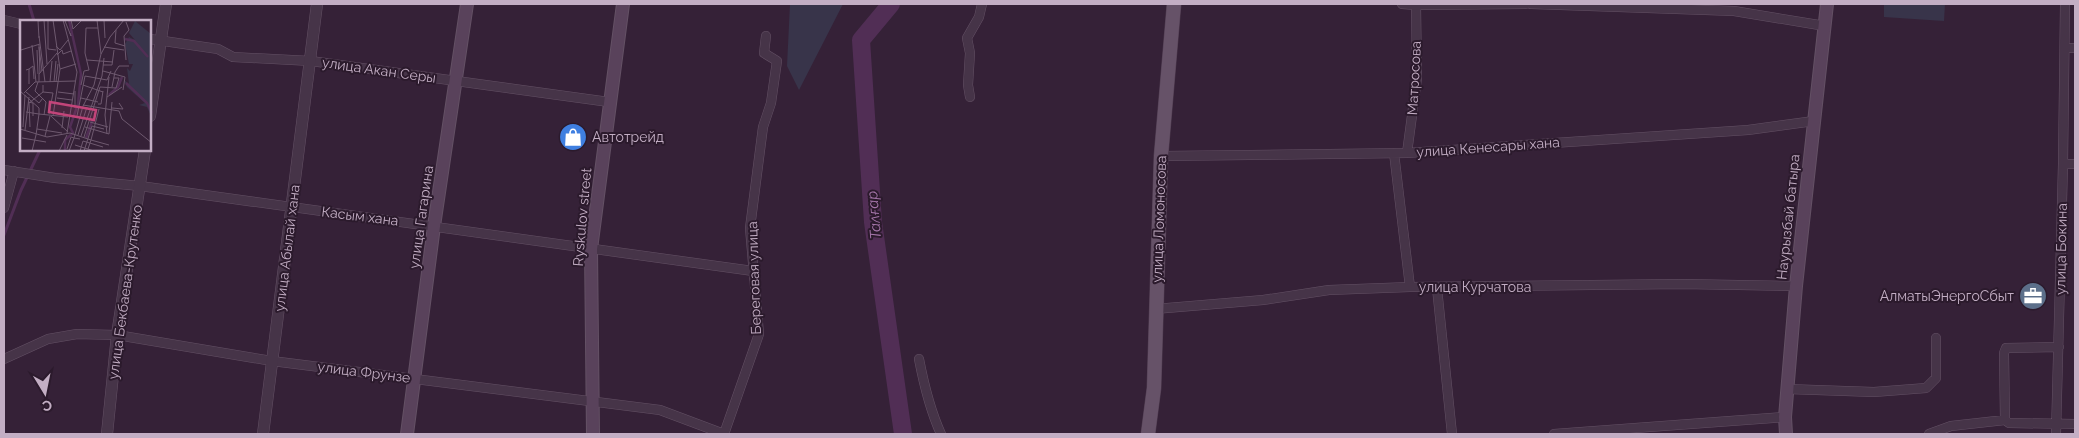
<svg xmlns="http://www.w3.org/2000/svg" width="2079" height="438" font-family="Raleway,sans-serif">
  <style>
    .green { fill: #38344a }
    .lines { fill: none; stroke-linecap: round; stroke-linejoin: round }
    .stream { stroke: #512e55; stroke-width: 3 }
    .river { stroke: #512e55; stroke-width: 18 }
    .minor-casing { stroke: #645165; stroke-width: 10 }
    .tertiary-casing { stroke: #645165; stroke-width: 12 }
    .secondary-casing { stroke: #645165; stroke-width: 14 }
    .primary-casing { stroke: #503d51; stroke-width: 15 }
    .minor { stroke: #463448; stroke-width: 9 }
    .tertiary { stroke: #463448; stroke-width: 11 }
    .secondary { stroke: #59425b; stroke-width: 12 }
    .primary { stroke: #665268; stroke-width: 14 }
    .labels { text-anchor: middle; stroke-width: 4; stroke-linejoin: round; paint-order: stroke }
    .street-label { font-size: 14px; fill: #c3aec4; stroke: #2b1a2c }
    .poi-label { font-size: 14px; fill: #c3aec4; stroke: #2b1a2c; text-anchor: start }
    .water-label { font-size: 15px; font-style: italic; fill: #a777ac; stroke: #2b1a2c }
    .inset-river { fill: none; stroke: #512e55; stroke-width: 2.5 }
    .inset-road { fill: none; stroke: #6e596f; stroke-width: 1 }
    .view { fill: #c2457a; fill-opacity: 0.15; stroke: #c2457a; stroke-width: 2.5 }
    .inset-edge { fill: none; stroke: #c3aec4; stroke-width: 2.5 }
  </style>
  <rect width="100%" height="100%" fill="#352137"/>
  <path class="green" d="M790,4H843L799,90L787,66Z
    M1884,4H1945L1944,21L1884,17Z"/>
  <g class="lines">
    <path class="stream" d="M29,4L34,21
      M4,235L21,190L40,150"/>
    <path class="river" d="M891,4L861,40L873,222L903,434"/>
    <g class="minor-casing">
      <path id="minor" d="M1402,4L1416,5L1526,4
        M1531,4L1734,11L1825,26
        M4,20L21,24
        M150,39L218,49L233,57L311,61L609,102
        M2065,48H2075
        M970,97L968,85L970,53L967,38L979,17L982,4
        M1394,153L1410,287
        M1407,153L1417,78L1416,4
        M1161,156L1407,153L1748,130L1814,121
        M2063,164H2075
        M4,170L55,178L140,186L753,271
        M4,208L14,171
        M1437,288L1452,434
        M1155,309L1263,300L1329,290L1410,287L1683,284L1796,286
        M4,359L48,339L77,334L117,335L272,361L660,410L724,434
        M919,359C924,385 930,410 941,434
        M1787,389L1874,392L1926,388L1936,378V338
        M2005,420L2004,353L2006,348L2059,347
        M724,434L759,334L750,228L763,127L771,103L777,61L764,53L766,36
        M1554,434L1785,417
        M1929,434L1951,426L2005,420L2009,423L2075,424
        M2056,434L2063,164L2065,4"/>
    </g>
    <g class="tertiary-casing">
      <path id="tertiary" d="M150,116L166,4
        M107,434L117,335L145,150
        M263,434L317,4"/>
    </g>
    <g class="secondary-casing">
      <path id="secondary" d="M407,434L434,226L467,4
        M593,434L591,249L623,4
        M1786,434L1785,417L1796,286L1827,4"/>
    </g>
    <g class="primary-casing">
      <path id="primary" d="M1148,434L1154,388L1161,156L1174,4"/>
    </g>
    <use href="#minor" class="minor"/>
    <use href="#tertiary" class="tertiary"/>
    <use href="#secondary" class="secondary"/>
    <use href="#primary" class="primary"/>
  </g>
  <defs>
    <g id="shop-disc" transform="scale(1.4375)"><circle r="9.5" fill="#3f7fe0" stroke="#2b1a2c"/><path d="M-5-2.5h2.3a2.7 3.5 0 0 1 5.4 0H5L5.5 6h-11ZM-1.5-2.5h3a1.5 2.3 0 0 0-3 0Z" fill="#fff"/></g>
    <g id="office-disc" transform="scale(1.4375)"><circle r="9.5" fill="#5c6f8a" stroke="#2b1a2c"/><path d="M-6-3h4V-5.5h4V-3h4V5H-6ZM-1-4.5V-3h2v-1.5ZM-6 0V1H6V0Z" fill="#fff"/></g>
  </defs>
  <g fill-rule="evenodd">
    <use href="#shop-disc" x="573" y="137"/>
    <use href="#office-disc" x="2033" y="296"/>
  </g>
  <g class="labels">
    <g class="street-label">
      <text transform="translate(379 70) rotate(8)" y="5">улица Акан Серы</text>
      <text transform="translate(1414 78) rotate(-87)" y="5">Матросова</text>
      <text transform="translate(1488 147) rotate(-4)" y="5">улица Кенесары хана</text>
      <text transform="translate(360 216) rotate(7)" y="5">Касым хана</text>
      <text transform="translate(421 217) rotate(-82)" y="5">улица Гагарина</text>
      <text transform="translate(582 217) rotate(-85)" y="5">Ryskulov street</text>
      <text transform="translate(1788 217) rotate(-84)" y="5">Наурызбай батыра</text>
      <text transform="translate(1159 219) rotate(-88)" y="5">улица Ломоносова</text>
      <text transform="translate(287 248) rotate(-83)" y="5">улица Абылай хана</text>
      <text transform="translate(2061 249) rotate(-89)" y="5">улица Бокина</text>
      <text transform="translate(754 278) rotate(-92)" y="5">Береговая улица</text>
      <text x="1475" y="292">улица Курчатова</text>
      <text transform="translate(125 292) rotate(-82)" y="5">улица Бекбаева-Крутенко</text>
      <text transform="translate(364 372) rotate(7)" y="5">улица Фрунзе</text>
    </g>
    <g class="poi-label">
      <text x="592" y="142">Автотрейд</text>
      <text x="2014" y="301" text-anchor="end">АлматыЭнергоСбыт</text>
    </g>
    <g class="water-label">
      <text transform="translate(874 215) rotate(-95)" y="5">Талғар</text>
    </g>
  </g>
  <g transform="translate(20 20)">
    <rect width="131" height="131" fill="#352137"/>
    <path d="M115,1L131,14V96L127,87L119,85L125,83L107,67L104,60L109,64L107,48L110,51L113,44H109L105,24L109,17L115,20L109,13Z" fill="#38344a"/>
    <path class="inset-river" d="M105,19L114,21L128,37M106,63L127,83L132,93M89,75L98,67L102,57M66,118L73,99M45,131V120L53,113L50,107L58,84L61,54L49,0"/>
    <path class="inset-road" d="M24,0L27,44M28,0V29L36,30M33,0L40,49M43,0L57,52L47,113M51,0L53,9L62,0M77,0L81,34M84,0L85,18M45,1L51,16L50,13M96,10L95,23L105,26M19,16L25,62M104,16L106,40M104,16L109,10L106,2M19,18L18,1L26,0M12,25L16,62M19,25L20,53M36,26L40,30L48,20M19,27L22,51M84,27L104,30M1,30L20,24M17,30L18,54M37,35L42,30L43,34L51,31M67,40L93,42M83,45H92L94,30M9,49L13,46L14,59M6,50L9,49V64M69,50L65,33L66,8H78M83,51L105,57L103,70M95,52L99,46H109M18,62L15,71L26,82L24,95M19,62V54L37,33M30,62L32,41M34,62L36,41M36,62L38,44M23,65V72L33,73L29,94M61,65L64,51L69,50M63,65L83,72M80,67L96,68L99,58H94M92,67L95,52M0,71L19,88V94L6,92M55,71V88M6,72L19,83L23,78M38,72L54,74M4,73L15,62L55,61M87,77L102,67M37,78L52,80M61,78L78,82M8,82L13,83V96M78,84H81L83,71M63,85L99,91L102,99L132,123M92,88L103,89L99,83M79,89L71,120L89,125M31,96L48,112M33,96L40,49L56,44M57,96L65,56L87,60L91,51M70,102L88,107M3,107L5,75M10,107L9,83L23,72M65,107L89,114L92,82M42,108L44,91M0,109L27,117L50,113L71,120L68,129M17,109L42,113M5,110L9,77M87,114L85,95L89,57M16,115L19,94L48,97M58,115L67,87M25,116L30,96M61,116L82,56L84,38M64,117L80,67M2,118L26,122M60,119L54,118L63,86L74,65L81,34L90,17L104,0M55,125L74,131M47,129L51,117L54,118L49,131M12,131L16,115M39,131L47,115M60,131L63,121L83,127M64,131L72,106L84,109"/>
    <path class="view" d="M30,82L76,90L74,100L29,92Z"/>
    <rect width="131" height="131" class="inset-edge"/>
  </g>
  <rect width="2079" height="438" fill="none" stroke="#c3aec4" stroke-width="10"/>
  <g transform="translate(45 393) rotate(170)" stroke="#2b1a2c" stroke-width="4" paint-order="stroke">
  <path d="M0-4L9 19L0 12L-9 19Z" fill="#c3aec4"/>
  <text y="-8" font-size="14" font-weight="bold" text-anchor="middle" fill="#c3aec4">С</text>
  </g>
</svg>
